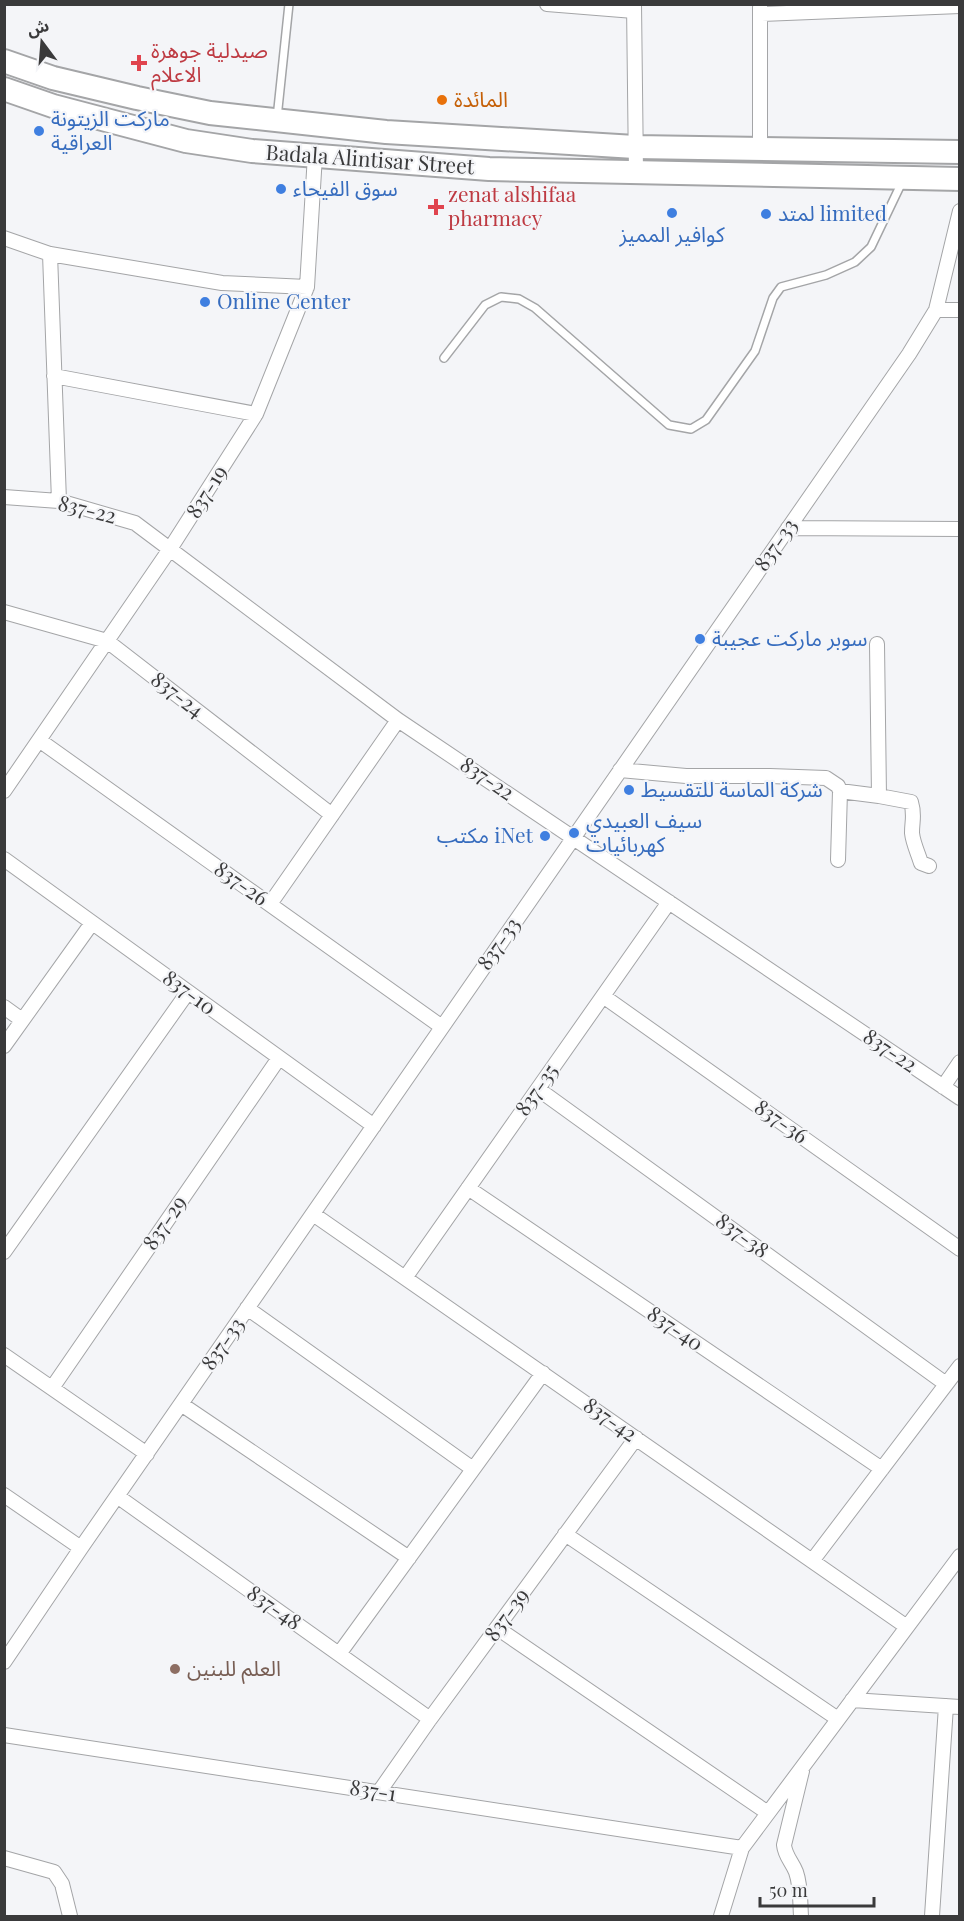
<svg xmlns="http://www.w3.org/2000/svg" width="964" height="1921" font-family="'Playfair Display','Noto Sans Arabic',serif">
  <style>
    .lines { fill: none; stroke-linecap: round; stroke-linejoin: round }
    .service-casing { stroke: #a4a5a7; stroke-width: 10 }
    .minor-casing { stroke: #a4a5a7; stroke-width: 16 }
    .primary-casing { stroke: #a4a5a7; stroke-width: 26 }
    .service { stroke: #fff; stroke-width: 7 }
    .minor { stroke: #fff; stroke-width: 14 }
    .primary { stroke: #fff; stroke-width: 22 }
    .health-dot { fill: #e0444e; stroke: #f4f5f8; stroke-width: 2 }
    .food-dot { fill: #e8710a; stroke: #f4f5f8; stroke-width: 2 }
    .shop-dot { fill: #3f7fe0; stroke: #f4f5f8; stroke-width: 2 }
    .education-dot { fill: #8d6e63; stroke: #f4f5f8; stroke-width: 2 }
    .labels { text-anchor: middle; stroke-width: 4.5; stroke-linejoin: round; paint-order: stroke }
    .health-label { font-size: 21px; fill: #be3a42; stroke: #f4f5f8; text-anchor: start }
    .food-label { font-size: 21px; fill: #c56008; stroke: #f4f5f8; text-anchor: start }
    .shop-label { font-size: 21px; fill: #366cbe; stroke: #f4f5f8; text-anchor: start }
    .street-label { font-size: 21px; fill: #3a3a3b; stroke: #f4f5f8 }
    .education-label { font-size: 21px; fill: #785e54; stroke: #f4f5f8; text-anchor: start }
  </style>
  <rect width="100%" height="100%" fill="#f4f5f8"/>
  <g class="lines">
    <g class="service-casing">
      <path id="service" d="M277,118L289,4
        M444,358L485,305L501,297L519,299L535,308L669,425L691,429L706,420L755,351L773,298L781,287L826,275L855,262L871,247L903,180"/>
    </g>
    <g class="minor-casing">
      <path id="minor" d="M547,4L634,11
        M634,4L636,172
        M760,7V149
        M760,14L960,6
        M4,238L50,254L222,283L307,287
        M50,254L59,501
        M936,310H960
        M54,376L256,414
        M4,497L59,501L135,523L398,720L960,1098
        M788,528L960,529
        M4,612L107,641L332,815
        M877,644L879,796
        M39,740L442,1027
        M620,770L686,776H770L826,778L838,786L840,791L838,860
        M4,791L170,549L256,414L307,287L315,155
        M840,791L879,796L911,802C915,815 912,820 912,833C913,843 918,853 921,863L929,866
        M4,859L374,1126
        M270,904L398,720
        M603,996L960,1249
        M4,1007L22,1020
        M4,1046L92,923
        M943,1087L960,1062
        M538,1089L946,1384
        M468,1188L882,1469
        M313,1214L907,1627
        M4,1252L188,992
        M405,1278L669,902
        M247,1308L473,1469
        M4,1355L147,1454
        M52,1388L279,1058
        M181,1404L409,1558
        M4,1495L81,1548
        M117,1496L430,1719
        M565,1534L838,1719
        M812,1561L960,1366
        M497,1628L768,1813
        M339,1654L543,1373
        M4,1662L81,1548L909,354L936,310L960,211
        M852,1700L960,1707
        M4,1735L742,1848
        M379,1792L430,1719L636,1438
        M4,1858L54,1872L62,1884L70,1916
        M721,1916L742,1848L960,1556
        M801,1916C800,1902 801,1886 796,1872C792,1862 785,1856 784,1845L802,1771
        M932,1916L946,1706"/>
    </g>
    <g class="primary-casing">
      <path id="primary" d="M4,61L53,78L137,98L210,113L386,132L635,147L960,152
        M4,89L53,106L186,141L252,151L489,169L960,179"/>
    </g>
    <use href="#service" class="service"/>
    <use href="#minor" class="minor"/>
    <use href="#primary" class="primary"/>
  </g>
  <g class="health-dot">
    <path d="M136 54h6v6h6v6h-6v6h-6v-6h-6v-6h6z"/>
    <path d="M433 198h6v6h6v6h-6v6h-6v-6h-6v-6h6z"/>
  </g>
  <circle class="food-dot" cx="442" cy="100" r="6"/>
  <g class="shop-dot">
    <circle cx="39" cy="131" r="6"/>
    <circle cx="281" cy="189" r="6"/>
    <circle cx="672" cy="213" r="6"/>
    <circle cx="766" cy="214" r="6"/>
    <circle cx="205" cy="302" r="6"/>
    <circle cx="700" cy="639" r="6"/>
    <circle cx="629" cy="790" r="6"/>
    <circle cx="574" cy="833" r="6"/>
    <circle cx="545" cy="836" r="6"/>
  </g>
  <circle class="education-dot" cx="175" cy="1669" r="6"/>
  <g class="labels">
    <g class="health-label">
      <text x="151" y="58">صيدلية جوهرة<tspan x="151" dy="24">الاعلام</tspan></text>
      <text x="448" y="202">zenat alshifaa<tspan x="448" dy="24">pharmacy</tspan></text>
    </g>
    <g class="food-label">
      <text x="454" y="107">المائدة</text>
    </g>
    <g class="shop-label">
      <text x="51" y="126">ماركت الزيتونة<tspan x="51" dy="24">العراقية</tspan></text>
      <text x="293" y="196">سوق الفيحاء</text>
      <text x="778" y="221">لمتد limited</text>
      <text x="672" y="242" text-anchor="middle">كوافير المميز</text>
      <text x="217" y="309">Online Center</text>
      <text x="712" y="646">سوبر ماركت عجيبة</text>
      <text x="641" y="797">شركة الماسة للتقسيط</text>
      <text x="586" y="828">سيف العبيدي<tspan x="586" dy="24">كهربائيات</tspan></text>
      <text x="533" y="843" text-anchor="end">مكتب iNet</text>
    </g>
    <g class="street-label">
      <text transform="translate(370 160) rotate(4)" y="7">Badala Alintisar Street</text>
      <text transform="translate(207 492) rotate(-58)" y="7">837-19</text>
      <text transform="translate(87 510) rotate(14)" y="7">837-22</text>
      <text transform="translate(776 545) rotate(-55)" y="7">837-33</text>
      <text transform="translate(177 695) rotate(38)" y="7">837-24</text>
      <text transform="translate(487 779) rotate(34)" y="7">837-22</text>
      <text transform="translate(241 884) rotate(35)" y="7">837-26</text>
      <text transform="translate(499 944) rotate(-55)" y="7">837-33</text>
      <text transform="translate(189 993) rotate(36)" y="7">837-10</text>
      <text transform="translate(890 1051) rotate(34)" y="7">837-22</text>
      <text transform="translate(537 1090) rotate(-55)" y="7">837-35</text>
      <text transform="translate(781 1122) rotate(35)" y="7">837-36</text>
      <text transform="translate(165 1223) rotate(-56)" y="7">837-29</text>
      <text transform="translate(742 1236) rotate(36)" y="7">837-38</text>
      <text transform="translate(675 1329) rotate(34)" y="7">837-40</text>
      <text transform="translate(223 1344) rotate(-55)" y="7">837-33</text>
      <text transform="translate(610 1420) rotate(35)" y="7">837-42</text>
      <text transform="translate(274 1608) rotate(35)" y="7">837-48</text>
      <text transform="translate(507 1615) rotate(-54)" y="7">837-39</text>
      <text transform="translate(373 1791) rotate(9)" y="7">837-1</text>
    </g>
    <g class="education-label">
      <text x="187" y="1676">العلم للبنين</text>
    </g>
  </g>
  <rect width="964" height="1921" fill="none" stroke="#3a3a3b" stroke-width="12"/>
  <g transform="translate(42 42) rotate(344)" stroke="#f4f5f8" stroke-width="4.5" paint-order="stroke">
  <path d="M0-4.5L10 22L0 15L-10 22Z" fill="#3a3a3b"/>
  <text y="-9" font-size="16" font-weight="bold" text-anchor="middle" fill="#3a3a3b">ش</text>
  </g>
  <path d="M760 1897v9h114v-9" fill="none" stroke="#3a3a3b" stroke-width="3"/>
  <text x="769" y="1897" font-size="18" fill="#3a3a3b" stroke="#f4f5f8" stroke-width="4.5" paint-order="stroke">50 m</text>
</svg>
